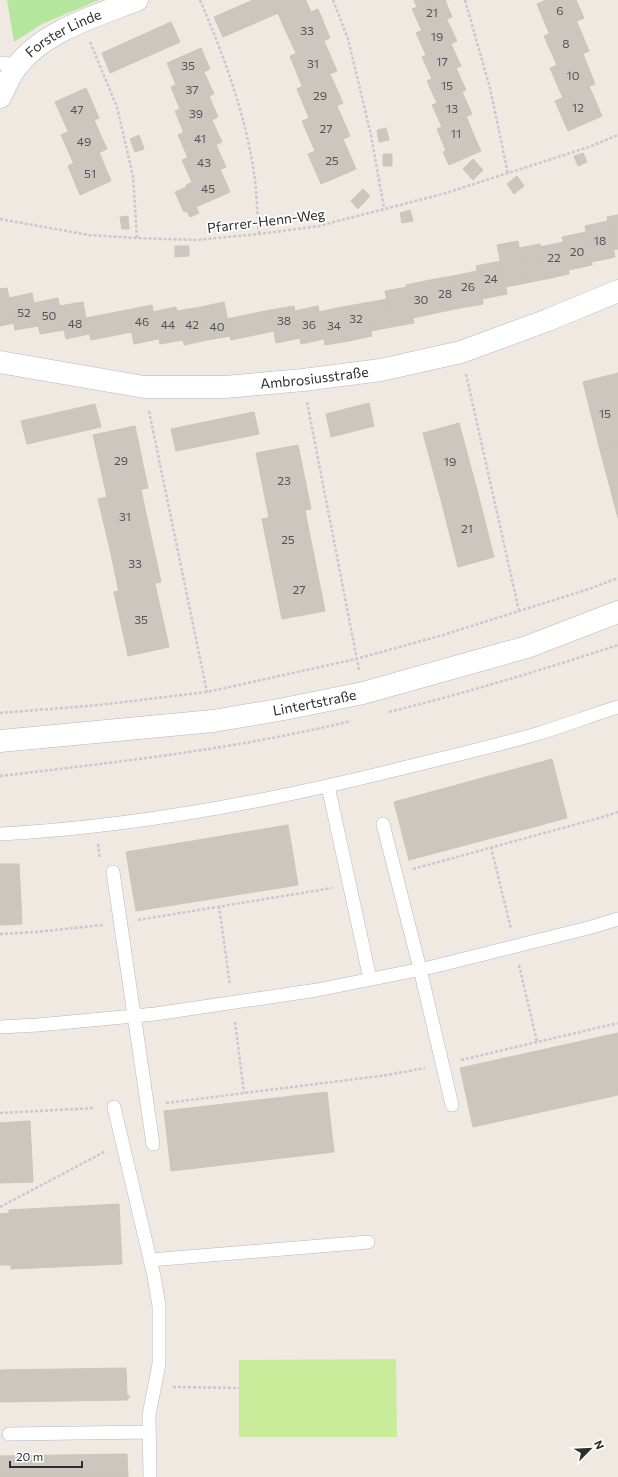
<svg xmlns="http://www.w3.org/2000/svg" width="618" height="1477" font-family="Commissioner,sans-serif">
  <style>
    .green { fill: #b6e59e }
    .pitch { fill: #c9ec9a }
    .building { fill: #cbc7bf; stroke: #cbc5ba }
    .lines { fill: none; stroke-linecap: round; stroke-linejoin: round }
    .service-casing { stroke: #b4b7c1; stroke-width: 14 }
    .minor-casing { stroke: #b4b7c1; stroke-width: 23 }
    .secondary-casing { stroke: #b4b7c1; stroke-width: 23 }
    .path { stroke: #c9c9c9; stroke-width: 2.5; stroke-dasharray: 3 2; stroke-linecap: butt }
    .service { stroke: #fff; stroke-width: 13 }
    .minor { stroke: #fff; stroke-width: 22 }
    .secondary { stroke: #fff; stroke-width: 22 }
    .labels { text-anchor: middle; stroke-width: 3.5; stroke-linejoin: round; paint-order: stroke }
    .number-label { font-size: 12px; fill: #555452 }
    .street-label { font-size: 14px; fill: #2e2e2e; stroke: #fff }
  </style>
  <rect width="100%" height="100%" fill="#efe9e1"/>
  <path class="green" d="M7,0H99L42,24L14,42Z"/>
  <path class="pitch" d="M396,1359L397,1437H239V1360Z"/>
  <path class="building" d="M253,0H305L306,1L223,37L214,17Z
    M414,0H433L417,7Z
    M433,0H445L452,17L422,31L412,9Z
    M546,0H576L584,18L549,33L537,4Z
    M306,1L311,12L283,25L278,13Z
    M318,9L330,38L296,53L283,25Z
    M447,20L457,41L426,55L416,33Z
    M171,22L180,42L110,73L102,53Z
    M577,22L589,51L557,65L544,36Z
    M324,41L337,71L302,86L290,56Z
    M451,44L461,66L432,79L422,57Z
    M201,48L210,69L176,85L167,63Z
    M583,54L595,84L563,98L550,68Z
    M456,68L466,90L437,103L427,81Z
    M204,72L214,94L180,109L171,87Z
    M330,74L343,103L309,118L297,89Z
    M589,86L602,116L568,131L555,101Z
    M86,88L99,118L68,131L55,102Z
    M462,92L472,114L442,127L432,105Z
    M209,96L218,117L184,133L175,111Z
    M337,106L350,136L315,151L302,121Z
    M466,116L475,138L446,151L437,129Z
    M94,120L107,149L74,164L61,135Z
    M212,120L222,142L188,158L178,135Z
    M386,128L389,140L379,142L377,130Z
    M139,135L144,149L135,152L130,139Z
    M475,138L481,151L449,165L443,152Z
    M343,139L356,169L321,184L308,154Z
    M216,145L226,167L192,182L182,160Z
    M99,152L111,181L80,195L68,166Z
    M583,153L587,162L578,166L574,156Z
    M383,154H392V166H383Z
    M473,159L483,170L473,180L463,169Z
    M220,169L230,192L196,207L186,185Z
    M517,176L524,186L514,194L507,184Z
    M187,187L196,207L184,212L175,192Z
    M363,189L370,196L358,209L351,201Z
    M196,207L199,213L190,217L187,211Z
    M410,210L413,221L402,223L400,213Z
    M618,215V249L613,250L607,217Z
    M128,216L129,229H122L120,217Z
    M608,221L615,257L591,262L585,226Z
    M586,232L592,265L569,270L562,237Z
    M518,241L526,283L506,287L497,245Z
    M563,242L569,274L546,279L540,247Z
    M540,244L546,279L526,283L519,248Z
    M175,246H189V256L175,257Z
    M501,261L507,294L482,299L476,266Z
    M477,271L483,304L460,308L453,276Z
    M453,276L460,308L436,313L430,280Z
    M430,280L436,313L412,318L406,285Z
    M407,287L414,323L392,327L385,291Z
    M7,288L14,323L0,326V289Z
    M32,293L38,326L15,330L9,298Z
    M58,298L64,330L40,334L34,303Z
    M387,299L392,327L371,331L365,303Z
    M83,302L89,334L66,339L59,306Z
    M224,302L231,336L207,340L201,307Z
    M365,303L372,336L349,341L342,307Z
    M152,305L158,339L134,344L127,310Z
    M294,306L300,338L276,343L270,310Z
    M318,306L324,339L301,344L295,311Z
    M176,307L183,340L160,344L153,312Z
    M201,307L207,340L184,345L177,311Z
    M342,307L349,341L325,345L319,312Z
    M127,310L132,332L91,340L86,318Z
    M270,310L274,331L231,340L227,319Z
    M618,373V445L600,450L583,382Z
    M369,403L374,426L331,437L326,414Z
    M95,404L101,427L27,444L21,421Z
    M254,412L259,434L176,451L171,429Z
    M459,423L477,490L441,500L423,433Z
    M135,426L148,488L107,497L93,435Z
    M298,445L311,509L269,518L256,453Z
    M618,445V518L600,450Z
    M141,490L151,536L109,545L98,499Z
    M477,490L494,557L458,567L441,500Z
    M305,511L315,561L272,569L262,519Z
    M151,536L161,582L119,592L109,545Z
    M315,561L325,611L282,619L272,569Z
    M155,584L169,647L128,656L114,592Z
    M552,759L567,818L409,860L394,802Z
    M288,825L298,885L136,911L126,852Z
    M0,864H19L22,924L0,925Z
    M618,1033V1095L473,1127L460,1068Z
    M327,1092L334,1152L171,1171L164,1111Z
    M30,1121L33,1182L0,1183V1123Z
    M119,1204L122,1264L11,1269V1265H0V1214L9,1213V1210Z
    M126,1368L127,1396L129,1395V1398L127,1399V1400L0,1402V1370Z
    M127,1454L128,1477H0V1456Z"/>
  <g class="lines">
    <g class="service-casing">
      <path id="service" d="M0,63L17,65
        M328,786L370,979
        M383,824L420,969L452,1105
        M0,834C133,827 266,802 395,770C443,758 492,747 540,733C566,725 592,715 618,707
        M113,872L153,1144
        M0,1027L38,1025L155,1014L317,990L432,967L592,927L618,919
        M114,1107L154,1276L159,1306V1364L149,1415L150,1477
        M150,1260L368,1242
        M9,1434L149,1432"/>
    </g>
    <g class="minor-casing">
      <g id="minor">
        <path id="s1" d="M0,97C6,86 10,74 18,65C44,31 98,15 137,0"/>
        <path id="s2" d="M0,362L144,387H225L303,380L381,370L461,352L548,320L618,291"/>
      </g>
    </g>
    <g class="secondary-casing">
      <g id="secondary">
        <path id="s3" d="M0,741L213,721L284,709L363,693L527,647L618,612"/>
      </g>
    </g>
    <path class="path" d="M200,0C224,56 245,113 254,173C257,193 257,214 259,234
      M333,0L348,39L371,135L384,208
      M465,0L490,88L508,174
      M90,42L117,107L133,176L137,238
      M0,219L89,235L137,238L196,240L259,234L319,226L446,193L589,147L618,135
      M466,374L519,611
      M307,402L359,670
      M149,411L207,692
      M389,712C466,693 542,670 618,645
      M0,713L99,705L207,692L356,659L443,635L589,589L618,578
      M0,776C118,762 236,749 351,721
      M98,844L100,859
      M491,847L511,929
      M413,869L599,818L618,812
      M219,906L230,985
      M138,920L332,888
      M0,934L35,932L103,925
      M519,965L537,1042
      M235,1022L244,1093
      M461,1060L618,1023
      M166,1103L388,1075L425,1068
      M0,1113L95,1108
      M0,1207L106,1151
      M173,1387L239,1388"/>
    <use href="#service" class="service"/>
    <use href="#minor" class="minor"/>
    <use href="#secondary" class="secondary"/>
  </g>
  <g class="labels">
    <g class="number-label">
      <text x="560" y="15">6</text>
      <text x="432" y="17">21</text>
      <text x="307" y="35">33</text>
      <text x="437" y="41">19</text>
      <text x="566" y="48">8</text>
      <text x="442" y="66">17</text>
      <text x="313" y="68">31</text>
      <text x="188" y="70">35</text>
      <text x="573" y="80">10</text>
      <text x="447" y="90">15</text>
      <text x="192" y="94">37</text>
      <text x="320" y="100">29</text>
      <text x="578" y="112">12</text>
      <text x="452" y="113">13</text>
      <text x="77" y="114">47</text>
      <text x="196" y="118">39</text>
      <text x="326" y="133">27</text>
      <text x="456" y="138">11</text>
      <text x="200" y="143">41</text>
      <text x="84" y="146">49</text>
      <text x="332" y="165">25</text>
      <text x="204" y="167">43</text>
      <text x="90" y="178">51</text>
      <text x="208" y="193">45</text>
      <text x="600" y="245">18</text>
      <text x="577" y="256">20</text>
      <text x="554" y="262">22</text>
      <text x="491" y="283">24</text>
      <text x="468" y="291">26</text>
      <text x="445" y="298">28</text>
      <text x="421" y="304">30</text>
      <text x="24" y="317">52</text>
      <text x="49" y="320">50</text>
      <text x="356" y="323">32</text>
      <text x="284" y="325">38</text>
      <text x="142" y="326">46</text>
      <text x="75" y="328">48</text>
      <text x="168" y="329">44</text>
      <text x="192" y="329">42</text>
      <text x="309" y="329">36</text>
      <text x="334" y="330">34</text>
      <text x="217" y="331">40</text>
      <text x="605" y="418">15</text>
      <text x="121" y="465">29</text>
      <text x="450" y="466">19</text>
      <text x="284" y="485">23</text>
      <text x="125" y="521">31</text>
      <text x="467" y="533">21</text>
      <text x="288" y="544">25</text>
      <text x="135" y="568">33</text>
      <text x="299" y="594">27</text>
      <text x="141" y="624">35</text>
    </g>
    <g class="street-label">
      <text dy="5" stroke="none"><textPath href="#s1" startOffset="93">Forster Linde</textPath></text>
      <text transform="translate(266 221) rotate(-7)" y="5">Pfarrer-Henn-Weg</text>
      <text dy="5" stroke="none"><textPath href="#s2" startOffset="317">Ambrosiusstraße</textPath></text>
      <text dy="5" stroke="none"><textPath href="#s3" startOffset="317">Lintertstraße</textPath></text>
    </g>
  </g>
  <g transform="translate(590 1449) rotate(66)" stroke="#ffffff" stroke-width="3" paint-order="stroke">
  <path d="M0-3L7 15L0 10L-7 15Z" fill="#2e2e2e"/>
  <text y="-6" font-size="11" font-weight="bold" text-anchor="middle" fill="#2e2e2e">N</text>
  </g>
  <path d="M10 1461v6h72v-6" fill="none" stroke="#2e2e2e" stroke-width="2"/>
  <text x="16" y="1461" font-size="12" fill="#2e2e2e" stroke="#ffffff" stroke-width="3" paint-order="stroke">20 m</text>
</svg>
